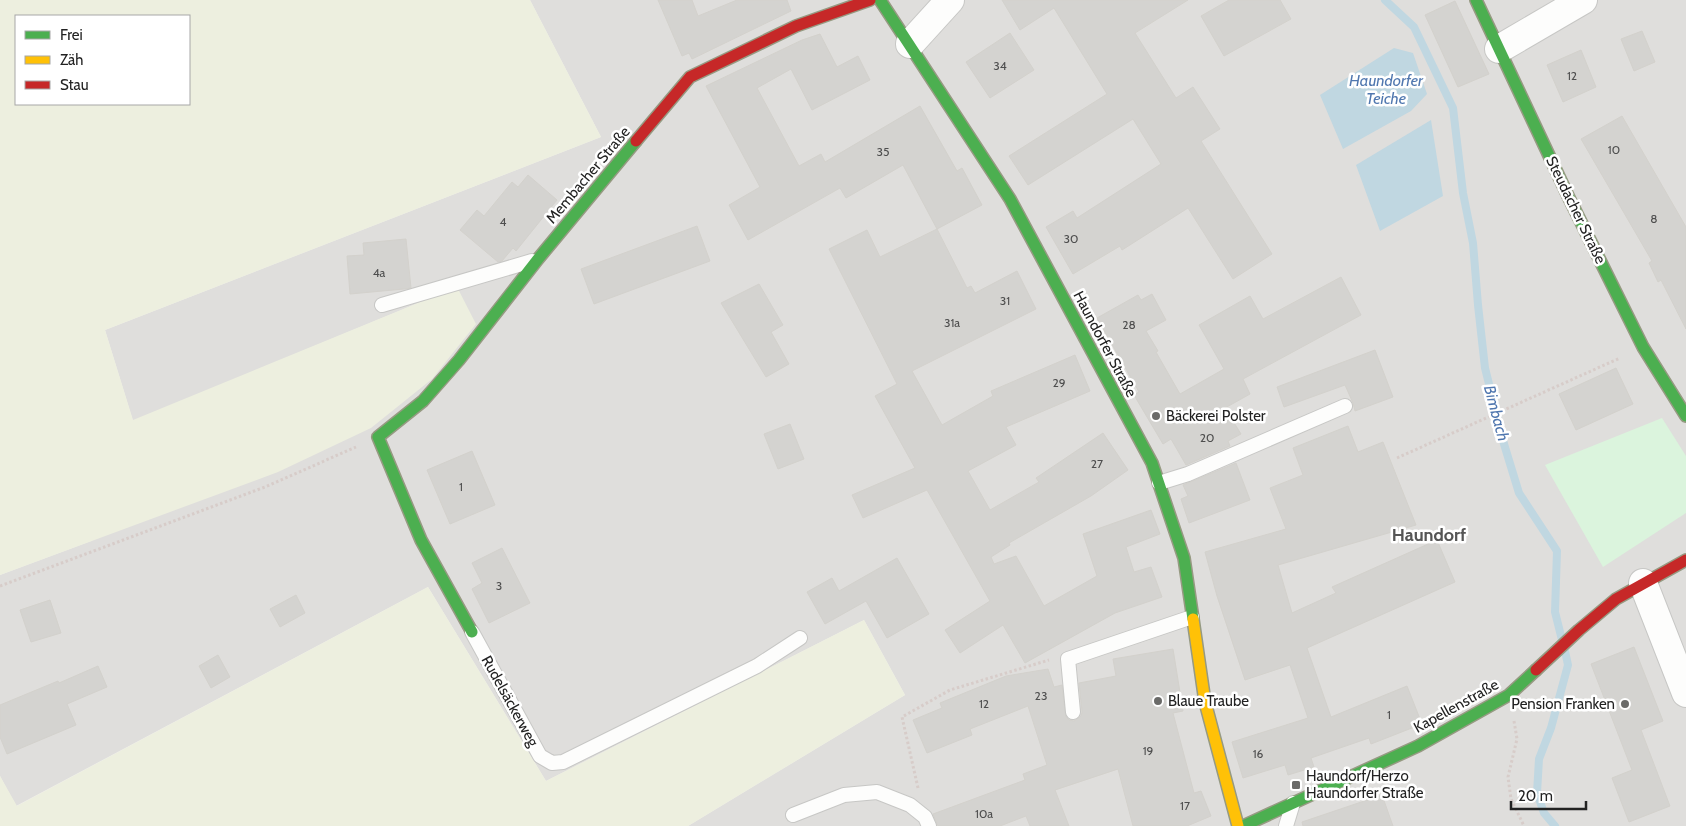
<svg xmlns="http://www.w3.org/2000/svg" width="1686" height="826" font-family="Cabin,sans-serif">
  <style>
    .residential { fill: #dfdedc }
    .farmland { fill: #edefdf; fill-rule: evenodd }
    .park { fill: #dbf4dd }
    .water { fill: #c0d7e1 }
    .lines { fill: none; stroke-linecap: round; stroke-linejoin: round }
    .stream { stroke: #c0d7e1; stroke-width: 8 }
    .building { fill: #d4d3d0; stroke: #d3d1cc }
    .lane-casing { stroke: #c7c7c5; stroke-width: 16 }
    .street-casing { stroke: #c7c7c5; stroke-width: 30 }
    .fast-casing { stroke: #969a82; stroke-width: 14 }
    .slow-casing { stroke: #969a82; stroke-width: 14 }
    .jam-casing { stroke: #969a82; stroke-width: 14 }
    .path { stroke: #d7ccc9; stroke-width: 3; stroke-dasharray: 2.5 2.5; stroke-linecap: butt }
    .lane { stroke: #fdfdfc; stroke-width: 14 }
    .street { stroke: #fdfdfc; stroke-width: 28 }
    .fast { stroke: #4caf50; stroke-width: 11 }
    .slow { stroke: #ffc107; stroke-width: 11 }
    .jam { stroke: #c62828; stroke-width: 11 }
    .poi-dot { fill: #6a6a68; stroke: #fff; stroke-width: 2 }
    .labels { text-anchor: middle; stroke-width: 5; stroke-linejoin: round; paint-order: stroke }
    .number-label { font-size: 12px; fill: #4e4e4e }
    .street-label { font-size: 15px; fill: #222; stroke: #fff }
    .poi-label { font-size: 15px; fill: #222; stroke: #fff; text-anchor: start }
    .water-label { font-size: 16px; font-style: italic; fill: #5077af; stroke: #fff }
    .quarter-label { font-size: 18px; font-weight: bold; fill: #555; stroke: #fff }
  </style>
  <rect width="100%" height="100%" fill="#f0efeb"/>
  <path class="residential" d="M530,0H1686V826H688L905,695L864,620L546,781L428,587L16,806L0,776V575L91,541L457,287L133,421L105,330L601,137Z"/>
  <path class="farmland" d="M0,0H530L601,137L105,330L133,420L457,287L476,324L432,379L371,428L278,472L0,575ZM16,16H189V104H16Z
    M428,587L546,781L864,620L905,695L688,826H0V776L17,806Z"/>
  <path class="park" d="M1662,418L1686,456V513L1603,567L1545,465Z"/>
  <path class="water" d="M1394,48L1413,53L1427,94L1411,111L1343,149L1320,95Z
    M1431,120L1443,196L1380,231L1356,165Z"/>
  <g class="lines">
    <path class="stream" d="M1385,0L1414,27L1453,108L1463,193L1473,243L1478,305L1485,368L1504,444L1519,493L1557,551L1555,612L1562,640
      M1555,826L1544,813L1537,793L1539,759L1551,728L1568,665L1565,651"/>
  </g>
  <path class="building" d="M658,0H692L698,16L737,0H787L791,11L692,59L689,53L682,56Z
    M1002,0H1188L1135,33L1176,98L1193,87L1220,129L1201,141L1272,254L1233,279L1188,208L1122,250L1120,246L1073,274L1046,227L1073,211L1077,218L1161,164L1133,119L1028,185L1009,156L1107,94L1054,8L1020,30Z
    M1229,0H1280L1291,19L1224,56L1201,16Z
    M1455,1L1489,74L1458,87L1425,15Z
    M1642,31L1655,62L1634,71L1621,39Z
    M1010,33L1034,70L990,98L966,62Z
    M820,34L837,67L858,56L870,80L812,110L791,69L757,88L799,166L821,154L825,162L920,106L957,171L962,168L982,205L937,229L903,165L846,198L840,188L748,240L729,205L760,187L706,86L802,40Z
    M1581,50L1596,87L1563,102L1547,65Z
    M1622,116L1686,227V329L1661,280L1658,282L1649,263L1652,261L1581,139Z
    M528,175L557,200L516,251L513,248L502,261L498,262L460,230L477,210L484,216L512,182L518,187Z
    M697,226L710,261L594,304L581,269Z
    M937,229L967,288L971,286L975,293L1017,271L1036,309L912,371L942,425L993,396L991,391L1075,355L1090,391L1006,427L1016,445L968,471L990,510L1039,482L1036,478L1103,433L1128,470L1091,496L1009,543L1010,545L991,557L994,564L1016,556L1044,606L1097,576L1083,534L1151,510L1160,534L1126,547L1134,572L1151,567L1162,597L1115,613L1025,663L1003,625L960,653L945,630L990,601L927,490L863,518L852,495L915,468L875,396L897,384L829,249L867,230L880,257Z
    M406,239L411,288L404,289L350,294L347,256L364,255L363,243Z
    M1341,277L1361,315L1243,379L1250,394L1225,408L1241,434L1228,441L1230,446L1186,465L1171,439L1163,444L1134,395L1139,392L1097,318L1138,295L1141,300L1152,294L1166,320L1146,331L1158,351L1156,352L1180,394L1224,369L1199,325L1250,296L1263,319Z
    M759,284L783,325L771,332L789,364L766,377L721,303Z
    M1375,350L1393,397L1355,411L1353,403L1345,385L1284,407L1277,387Z
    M1616,368L1633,404L1576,430L1559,394Z
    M790,424L804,459L778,469L764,434Z
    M1348,426L1358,452L1383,442L1416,525L1278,565L1292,613L1336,593L1332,587L1437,540L1455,582L1307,648L1331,717L1407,686L1422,724L1371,744L1369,738L1311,758L1314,767L1288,775L1285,765L1243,778L1232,742L1308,718L1290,665L1245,680L1217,596L1205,552L1286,529L1270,488L1303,475L1293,448Z
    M472,451L495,505L450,524L427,470Z
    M1236,463L1250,500L1189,523L1181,499L1188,496L1183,485Z
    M502,548L530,603L489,623L472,589L482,583L472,563Z
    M897,558L929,614L887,638L866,601L825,624L807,592L832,578L839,591Z
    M296,595L305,613L280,627L270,609Z
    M50,600L61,633L31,642L20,610Z
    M1634,647L1663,721L1641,730L1670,806L1629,822L1612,778L1632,770L1591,664Z
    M1173,649L1183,711L1173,713L1194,793L1201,791L1211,816L1187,826H1133L1118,769L1055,790L1069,826H1030L1026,816L1000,826H938L933,814L1025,780L1023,774L1047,765L1028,706L970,729L972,735L927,753L913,720L942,708L940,703L1006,676L1048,669L1054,687L1062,685L1066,717L1069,720L1074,721L1081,716L1082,712L1079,683L1116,676L1113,659Z
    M218,655L230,677L211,688L199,666Z
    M98,666L107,687L67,704L76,725L7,754L0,737V705L58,681L59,683Z
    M1382,795L1393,826H1303L1302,822Z"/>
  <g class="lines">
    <g class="lane-casing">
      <path id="lane" d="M382,305L532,261
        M1159,483L1188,474L1345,406
        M472,632L540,756L552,763L563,762L757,666L800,638
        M1073,712L1068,659L1192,617
        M793,815L844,795L877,792L910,805L925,817L929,826
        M1286,826L1293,803"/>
    </g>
    <g class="street-casing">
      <path id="street" d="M910,44L950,0
        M1499,49L1583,0
        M1643,583L1686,693"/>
    </g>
    <g class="fast-casing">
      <path id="fast" d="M880,0L1010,199L1152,463L1184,558L1193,619
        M1476,0L1569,198L1643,347L1686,416
        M472,632L421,540L378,437L423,401L459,360L538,259L636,141
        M1243,826L1418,746L1509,695L1536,670"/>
    </g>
    <g class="slow-casing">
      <path id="slow" d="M1193,619L1205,702L1238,826"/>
    </g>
    <g class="jam-casing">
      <path id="jam" d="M636,141L690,77L796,26L870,0
        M1536,670L1579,630L1616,599L1686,560"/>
    </g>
    <path class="path" d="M1397,458L1620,358
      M0,586L265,487L356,447
      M1514,721L1517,739L1508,777L1511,799L1524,826
      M918,788L902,717L950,690L1049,660"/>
    <use href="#lane" class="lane"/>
    <use href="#street" class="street"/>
    <use href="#fast" class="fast"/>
    <use href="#slow" class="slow"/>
    <use href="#jam" class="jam"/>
  </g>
  <g class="poi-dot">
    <circle cx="1156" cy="416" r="5"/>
    <circle cx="1158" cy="701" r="5"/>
    <circle cx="1625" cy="704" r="5"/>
    <rect x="1291" y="780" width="10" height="10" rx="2.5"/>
  </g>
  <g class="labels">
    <g class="number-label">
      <text x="1000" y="70">34</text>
      <text x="1572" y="80">12</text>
      <text x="1614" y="154">10</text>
      <text x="883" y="156">35</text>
      <text x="1654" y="223">8</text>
      <text x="503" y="226">4</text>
      <text x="1071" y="243">30</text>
      <text x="379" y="277">4a</text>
      <text x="1005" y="305">31</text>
      <text x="952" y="327">31a</text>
      <text x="1129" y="329">28</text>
      <text x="1059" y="387">29</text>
      <text x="1207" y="442">20</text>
      <text x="1097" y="468">27</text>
      <text x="461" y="491">1</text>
      <text x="499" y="590">3</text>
      <text x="1041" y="700">23</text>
      <text x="984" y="708">12</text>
      <text x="1389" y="719">1</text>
      <text x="1148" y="755">19</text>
      <text x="1258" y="758">16</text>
      <text x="1185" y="810">17</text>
      <text x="984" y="818">10a</text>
    </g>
    <g class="street-label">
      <text transform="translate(588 175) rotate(-50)" y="5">Membacher Straße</text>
      <text transform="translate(1576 210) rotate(64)" y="5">Steudacher Straße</text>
      <text transform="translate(1105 344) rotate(62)" y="5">Haundorfer Straße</text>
      <text transform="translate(510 701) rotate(61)" y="5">Rudelsäckerweg</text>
      <text transform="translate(1456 706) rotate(-29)" y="5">Kapellenstraße</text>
    </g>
    <g class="poi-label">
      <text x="1166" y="421">Bäckerei Polster</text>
      <text x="1168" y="706">Blaue Traube</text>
      <text x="1615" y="709" text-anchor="end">Pension Franken</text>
      <text x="1306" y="781">Haundorf/Herzo<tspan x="1306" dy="17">Haundorfer Straße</tspan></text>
    </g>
    <g class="water-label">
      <text x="1386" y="86">Haundorfer<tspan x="1386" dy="18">Teiche</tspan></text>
      <text transform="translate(1497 413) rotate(75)" y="6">Bimbach</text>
    </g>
    <g class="quarter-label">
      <text x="1429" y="541">Haundorf</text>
    </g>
  </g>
  <rect x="15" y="15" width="175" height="90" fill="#ffffff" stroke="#a7a7a7"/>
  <rect x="25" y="31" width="25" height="8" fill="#4caf50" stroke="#a7a7a7"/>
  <text x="60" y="40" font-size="15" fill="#222222">Frei</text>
  <rect x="25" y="56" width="25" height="8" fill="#ffc107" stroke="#a7a7a7"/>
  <text x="60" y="65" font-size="15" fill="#222222">Zäh</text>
  <rect x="25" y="81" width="25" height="8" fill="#c62828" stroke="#a7a7a7"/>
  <text x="60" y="90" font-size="15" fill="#222222">Stau</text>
  <path d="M1511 801v8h75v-8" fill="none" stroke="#222222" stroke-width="2.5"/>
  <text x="1518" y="801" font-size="15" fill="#222222" stroke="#ffffff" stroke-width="4" paint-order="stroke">20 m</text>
</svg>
